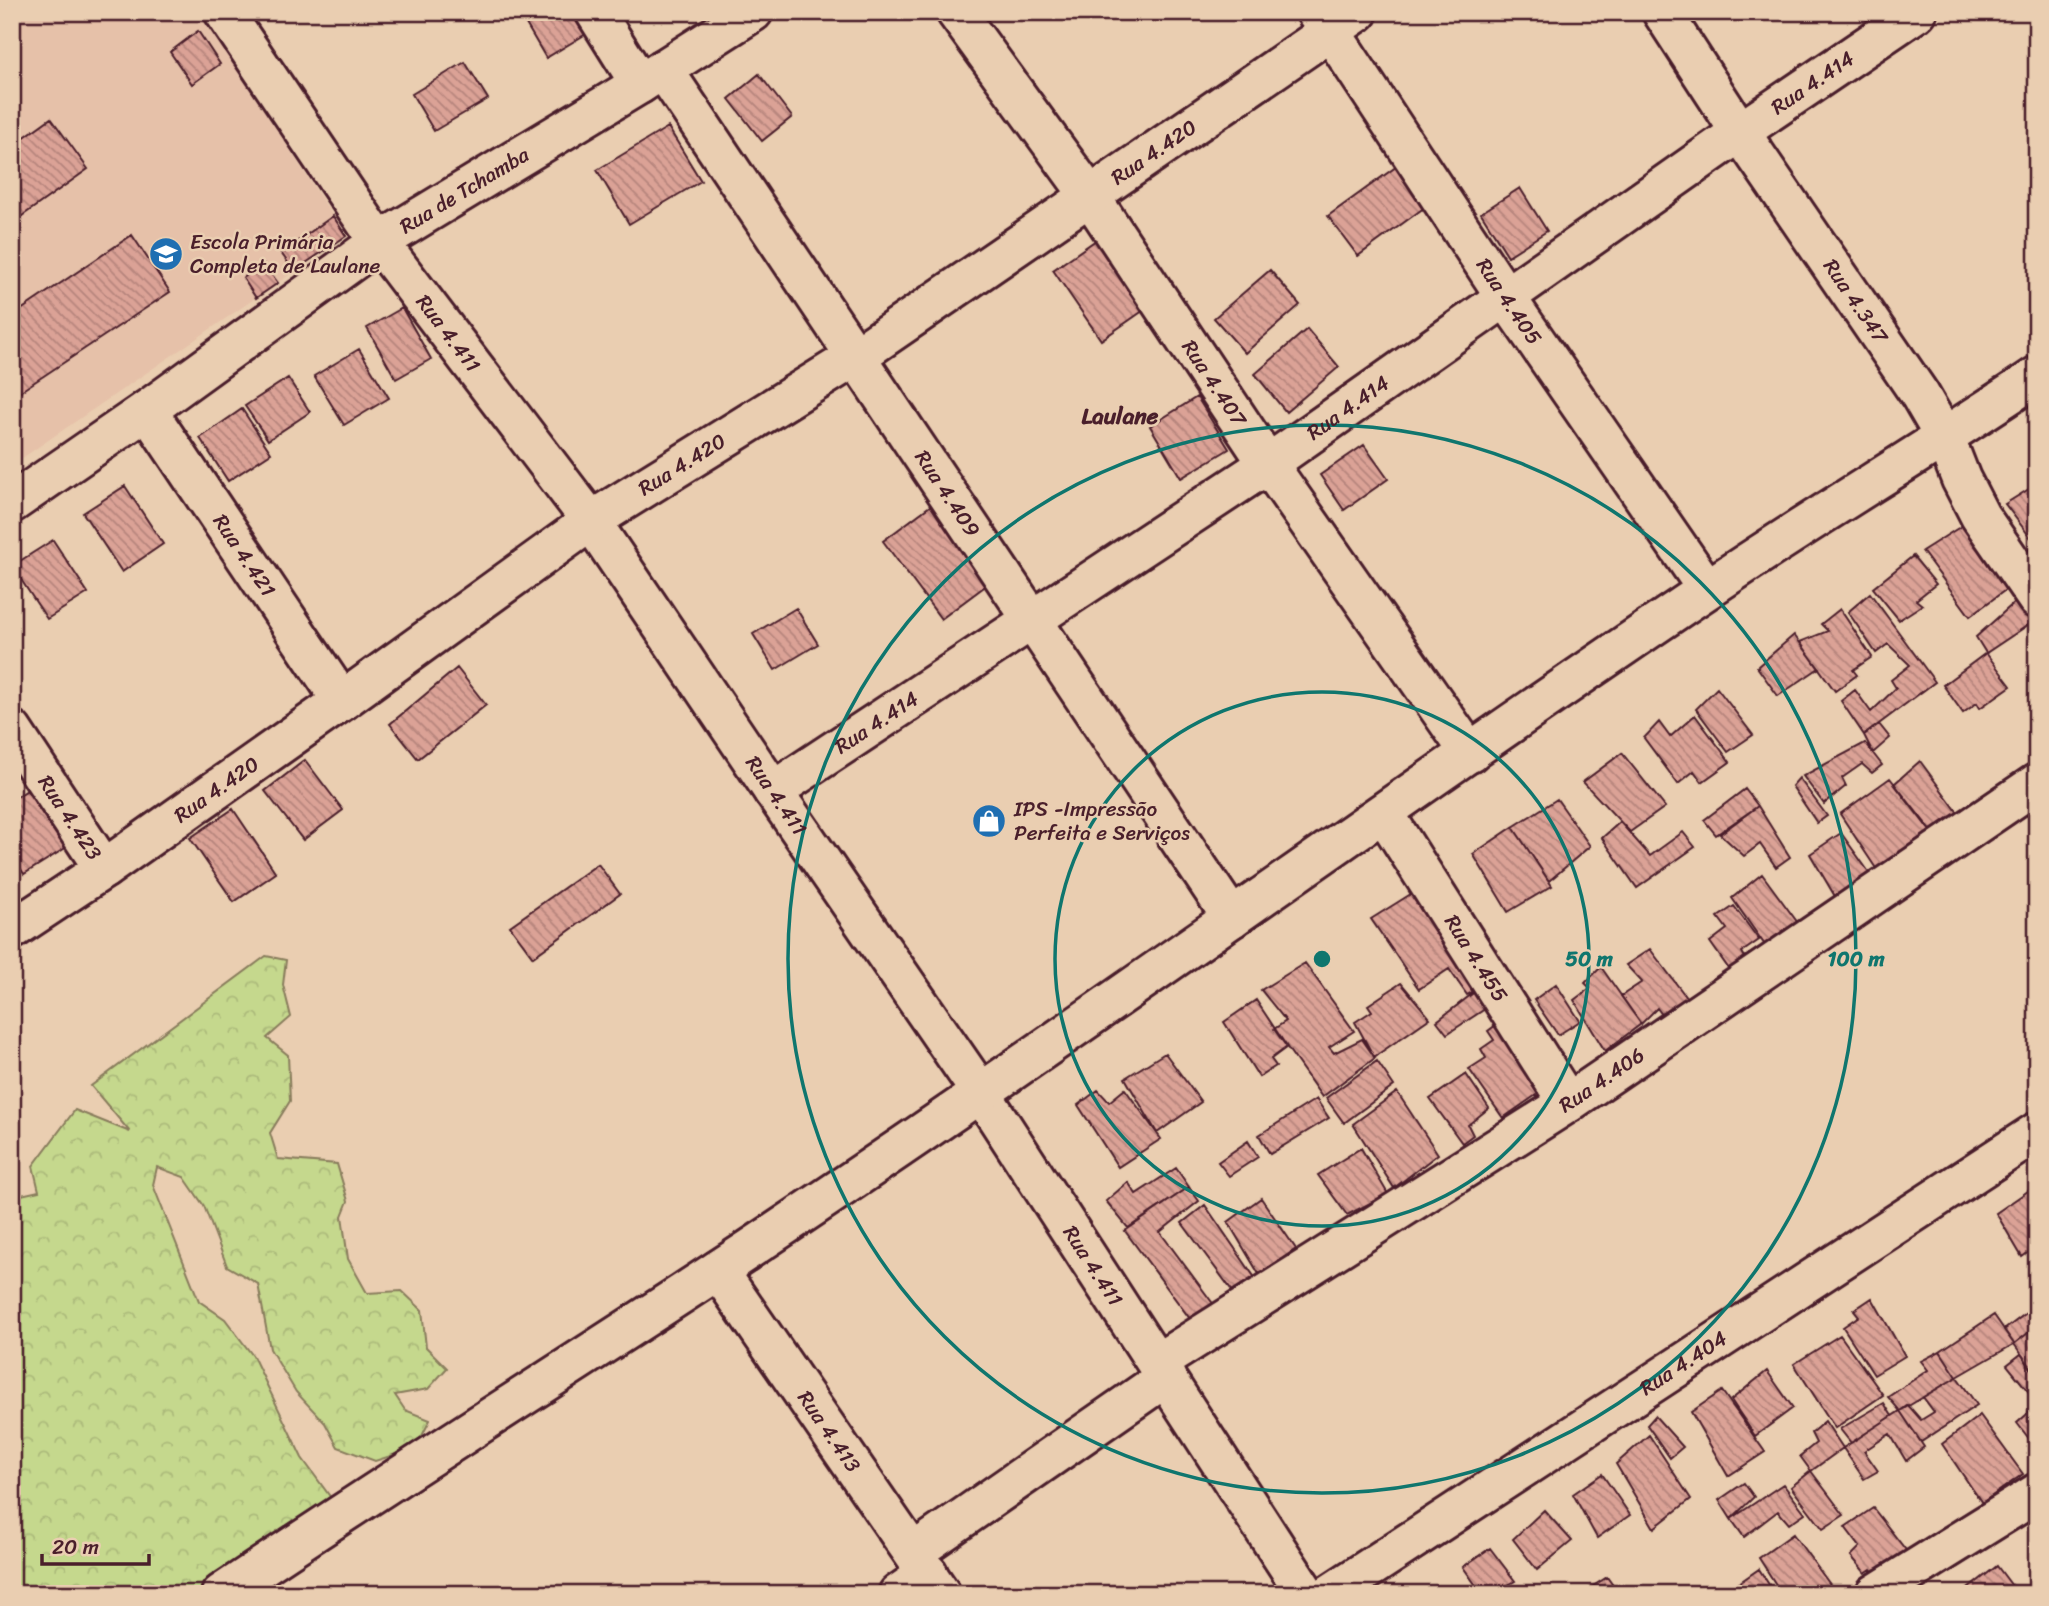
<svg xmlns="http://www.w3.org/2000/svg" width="2049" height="1606" font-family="Sriracha,sans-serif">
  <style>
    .built { fill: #e6c1a9 }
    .forest { fill: url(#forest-crowns); stroke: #887c5c; stroke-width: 2 }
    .building { fill: url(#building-back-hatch); stroke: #4a1f2b; stroke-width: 2 }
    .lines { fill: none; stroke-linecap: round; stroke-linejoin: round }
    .minor-casing { stroke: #4a1f2b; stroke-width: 44 }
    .minor { stroke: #eaceb1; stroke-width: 38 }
    .ring { fill: none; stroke: #0f766e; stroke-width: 3.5 }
    .labels { text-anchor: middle; stroke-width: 5; stroke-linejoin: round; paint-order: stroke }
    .street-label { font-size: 21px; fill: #4a1f2b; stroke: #eaceb1 }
    .poi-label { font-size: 21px; fill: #4a1f2b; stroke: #eaceb1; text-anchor: start }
    .neighbourhood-label { font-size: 23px; font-weight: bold; fill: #4a1f2b; stroke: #eaceb1 }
    .centre { fill: #0f766e; stroke: #eaceb1; stroke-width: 3.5 }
    .ring-label { font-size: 21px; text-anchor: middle; font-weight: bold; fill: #0f766e; stroke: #eaceb1; stroke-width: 5; stroke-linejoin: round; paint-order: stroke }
  </style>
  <defs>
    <pattern id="forest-crowns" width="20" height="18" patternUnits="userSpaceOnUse" patternTransform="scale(1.75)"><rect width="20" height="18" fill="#c5d88d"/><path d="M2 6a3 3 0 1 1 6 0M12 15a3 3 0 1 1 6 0" fill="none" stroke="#abb97a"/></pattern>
    <pattern id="building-back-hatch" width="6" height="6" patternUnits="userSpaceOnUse" patternTransform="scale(1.75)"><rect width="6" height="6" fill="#dba296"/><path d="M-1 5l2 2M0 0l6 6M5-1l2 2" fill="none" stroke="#b4837b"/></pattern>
  </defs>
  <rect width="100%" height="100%" fill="#eaceb1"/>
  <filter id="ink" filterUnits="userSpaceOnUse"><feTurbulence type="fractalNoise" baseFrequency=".0143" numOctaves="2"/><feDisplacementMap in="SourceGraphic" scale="14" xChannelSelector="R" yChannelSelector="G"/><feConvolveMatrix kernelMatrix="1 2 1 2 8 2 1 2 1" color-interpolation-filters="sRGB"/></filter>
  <g filter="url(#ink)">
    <path class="built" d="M12,12H200L346,236L12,465Z"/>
    <path class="forest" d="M266,956L286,960L283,985L291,1017L267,1038L288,1055L290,1101L270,1133L278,1159L337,1164L348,1201L342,1216L348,1259L367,1293L402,1291L422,1310L426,1347L447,1368L428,1389L395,1395L405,1410L430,1420L416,1448L375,1461L338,1447L325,1423L296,1392L270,1349L258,1284L227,1266L204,1206L184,1177L157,1167L153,1185L199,1301L225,1319L253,1356L302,1458L334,1502L199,1594H12V1197L39,1191L33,1166L75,1110L130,1132L91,1086Z"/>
    <path class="building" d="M519,12H573L586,34L546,58Z
      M198,31L220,64L192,84L170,52Z
      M465,62L488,99L434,131L412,94Z
      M759,74L792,117L762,141L729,99Z
      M51,118L88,169L12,223V146Z
      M668,127L701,181L629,224L597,170Z
      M1407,159L1436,199L1358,256L1328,216Z
      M1520,188L1547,231L1508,256L1481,213Z
      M333,216L346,236L294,271L281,253Z
      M132,235L170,292L12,397V316Z
      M1099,238L1147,308L1101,340L1053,270Z
      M264,264L278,283L256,298L243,278Z
      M1270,270L1300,305L1245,353L1214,318Z
      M402,308L431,359L396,379L367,328Z
      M1307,329L1339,367L1286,412L1255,374Z
      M359,349L389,398L344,425L314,376Z
      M288,378L310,412L268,440L245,406Z
      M1197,397L1229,449L1181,478L1150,426Z
      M242,409L271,453L228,481L200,438Z
      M1364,445L1388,479L1344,510L1320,475Z
      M2037,484V546L2005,504Z
      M125,486L163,544L122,572L83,513Z
      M934,503L992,581L941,619L883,541Z
      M1963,525L2008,588L1970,616L1922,551Z
      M53,540L88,593L47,619L12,566Z
      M1913,556L1936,584L1916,600L1922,605L1899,620L1873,588Z
      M1870,593L1935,682L1864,735L1841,701L1855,690L1871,712L1896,688L1891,680L1910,665L1888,644L1876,653L1848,612Z
      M2024,594L2037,610V619L1986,653L1976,637Z
      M796,608L818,644L775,670L753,634Z
      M1840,609L1872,657L1853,670L1857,675L1835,691L1800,642L1828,631L1821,624Z
      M1794,635L1819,668L1778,696L1757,667Z
      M1986,653L2011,686L1980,708L1977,703L1963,713L1943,685Z
      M457,668L486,705L418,759L390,724Z
      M1717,688L1753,735L1728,752L1696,709Z
      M1695,715L1730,762L1702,782L1694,771L1678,784L1644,738L1659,722L1670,737Z
      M1879,724L1890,738L1873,753L1864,735Z
      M1865,743L1882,765L1872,773L1862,764L1842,778L1846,786L1824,804L1803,776Z
      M1622,753L1665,807L1630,832L1583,782Z
      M305,760L343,810L303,840L265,791Z
      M1920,761L1959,814L1930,831L1894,784Z
      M1799,778L1827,816L1817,823L1792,786Z
      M1890,778L1936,837L1879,873L1840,814Z
      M29,789L67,847L24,874L12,855V800Z
      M1745,789L1758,806L1716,835L1704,820Z
      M1557,799L1590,846L1549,881L1513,827Z
      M1758,806L1790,857L1776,867L1760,844L1744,856L1720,834Z
      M233,809L276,873L234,902L190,838Z
      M1620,822L1650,856L1683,832L1695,847L1637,888L1602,838Z
      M1513,827L1552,886L1508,912L1473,854Z
      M1841,833L1871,875L1836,898L1810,854Z
      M598,864L620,894L533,957L510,926Z
      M1762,874L1798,923L1767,948L1732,898Z
      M1422,887L1490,981L1467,995L1449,969L1419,989L1371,919Z
      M1734,906L1759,940L1742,952L1747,961L1731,972L1710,942L1727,929L1718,917Z
      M1650,949L1687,998L1663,1016L1657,1008L1641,1024L1621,996L1642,982L1626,965Z
      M1305,963L1354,1031L1329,1047L1334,1053L1362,1039L1375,1058L1322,1097L1274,1029L1286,1021L1261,990Z
      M1601,967L1641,1024L1605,1051L1574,1000L1590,988L1585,983Z
      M1401,983L1430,1018L1374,1057L1355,1022L1372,1011L1368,1005Z
      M1485,984L1497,1001L1447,1034L1437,1021Z
      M1556,984L1580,1021L1558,1035L1534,1000Z
      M1256,1000L1287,1047L1271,1059L1276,1066L1259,1077L1224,1022Z
      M1508,1016L1558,1094L1543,1104L1536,1095L1503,1118L1469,1069L1486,1058L1481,1049L1494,1040L1488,1031Z
      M1165,1053L1201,1102L1157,1133L1125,1078Z
      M1377,1061L1394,1086L1344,1123L1326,1098Z
      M1466,1074L1489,1108L1468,1125L1473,1135L1462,1143L1430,1099Z
      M1125,1089L1161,1139L1118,1167L1078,1105L1098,1090L1109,1102Z
      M1397,1092L1438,1154L1394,1188L1353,1124Z
      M1316,1099L1329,1118L1270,1154L1259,1135Z
      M1248,1141L1258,1157L1229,1176L1218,1162Z
      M1361,1148L1388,1194L1347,1215L1318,1175Z
      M1176,1168L1189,1187L1128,1228L1106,1201L1128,1182L1136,1194Z
      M1189,1187L1199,1201L1160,1232L1220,1313L1199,1331L1125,1231Z
      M2034,1187L2037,1192V1246L2022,1257L1996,1213Z
      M1261,1198L1296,1249L1259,1274L1228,1222Z
      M1205,1205L1262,1288L1239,1300L1182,1223Z
      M1872,1298L1905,1356L1874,1375L1843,1327L1859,1316L1854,1310Z
      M2033,1308L2037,1313V1326L2014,1344L2004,1330Z
      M1994,1315L2014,1344L1957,1377L1940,1351Z
      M2037,1326V1375L2014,1344Z
      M1840,1335L1883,1395L1835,1428L1794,1364Z
      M1940,1351L1957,1377L1900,1411L1888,1397L1928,1370L1921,1361Z
      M2021,1354L2037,1377L2036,1401L2007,1365Z
      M1767,1371L1793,1408L1755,1436L1731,1400Z
      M1957,1377L1977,1405L1921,1442L1900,1411L1908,1405L1921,1420L1934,1412L1923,1397Z
      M1722,1391L1765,1452L1728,1476L1691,1412Z
      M1884,1403L1892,1416L1851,1443L1840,1429Z
      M2034,1408L2037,1411V1449L2017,1423Z
      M1900,1411L1924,1447L1906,1461L1890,1434L1864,1451L1878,1471L1864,1479L1843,1448Z
      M1980,1415L2023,1474L1982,1503L1942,1444Z
      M1655,1416L1683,1447L1670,1458L1647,1425Z
      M1825,1421L1843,1448L1811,1471L1800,1456L1816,1443L1811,1433Z
      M1649,1435L1691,1499L1654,1528L1616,1464Z
      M1811,1471L1844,1515L1823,1529L1791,1487Z
      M1602,1474L1630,1515L1597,1538L1573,1494Z
      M1744,1483L1754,1497L1731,1519L1719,1500Z
      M1783,1484L1805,1513L1789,1524L1778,1511L1744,1537L1731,1519Z
      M1873,1508L1909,1554L1879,1578L1871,1569L1865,1573L1851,1556L1860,1547L1845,1527Z
      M1544,1510L1572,1541L1537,1570L1513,1539Z
      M1793,1534L1837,1594H1782L1759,1558Z
      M1490,1548L1515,1581L1493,1594H1482L1463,1567Z
      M1997,1566L2018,1594H1965L1964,1592Z
      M1759,1569L1775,1594H1737L1733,1587Z
      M1607,1577L1619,1594H1581Z
      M2037,1577V1594H2026L2023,1589Z"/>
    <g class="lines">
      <g class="minor-casing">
        <g id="minor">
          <path id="s1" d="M224,12L379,242L591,521L773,791L981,1093L1306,1594"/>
          <path d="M595,12L640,84"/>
          <path id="s2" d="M956,12L1090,196L1268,464L1470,753"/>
          <path id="s3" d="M1316,12L1331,32L1505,296L1707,589"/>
          <path id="s4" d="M1662,12L1740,132L1920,395L1945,438L1961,479L1980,516L2037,599"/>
          <path id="s5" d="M663,69L1232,918"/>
          <path id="s6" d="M147,410L342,701"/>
          <path id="s7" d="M12,503L147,410L379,242L640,84L753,12"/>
          <path id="s8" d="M12,730L104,869"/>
          <path id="s9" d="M773,791L1268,464L1740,132L1917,12"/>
          <path id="s10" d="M1384,813L1568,1103"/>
          <path id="s11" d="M12,930L104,869L342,701L591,521L855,357L1358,12"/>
          <path id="s12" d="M718,1270L941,1594"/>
          <path id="s13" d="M1157,1363L1568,1103L2037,783"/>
          <path d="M914,1552L1166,1377"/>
          <path d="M221,1594C386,1483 553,1378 718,1270C1052,1050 1373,814 1705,591C1814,517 1928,450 2037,376"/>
          <path d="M898,1594L928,1573"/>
          <path id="s14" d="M1330,1594L2037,1132"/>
          <path d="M1875,1594L2037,1493"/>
        </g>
      </g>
      <use href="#minor" class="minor"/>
    </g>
  </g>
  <g class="ring">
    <circle cx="1322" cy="959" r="267"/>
    <circle cx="1322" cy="959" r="534"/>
  </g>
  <defs>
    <g id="school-disc" transform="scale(1.75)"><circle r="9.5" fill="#1f6fb2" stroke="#eaceb1"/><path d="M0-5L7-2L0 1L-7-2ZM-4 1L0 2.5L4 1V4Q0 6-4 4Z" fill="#fff"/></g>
    <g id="shop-disc" transform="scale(1.75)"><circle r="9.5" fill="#1f6fb2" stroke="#eaceb1"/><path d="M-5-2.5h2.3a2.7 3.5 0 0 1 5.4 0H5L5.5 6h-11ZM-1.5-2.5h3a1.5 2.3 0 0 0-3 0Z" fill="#fff"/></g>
  </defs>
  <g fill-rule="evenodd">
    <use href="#school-disc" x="166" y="254"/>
    <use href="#shop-disc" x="989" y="821"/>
  </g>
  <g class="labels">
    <g class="street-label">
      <text dy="7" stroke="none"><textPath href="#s9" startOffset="1258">Rua 4.414</textPath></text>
      <text dy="7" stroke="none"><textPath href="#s11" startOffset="1382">Rua 4.420</textPath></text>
      <text dy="7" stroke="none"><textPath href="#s7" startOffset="550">Rua de Tchamba</textPath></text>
      <text dy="7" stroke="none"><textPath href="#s3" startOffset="348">Rua 4.405</textPath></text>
      <text dy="7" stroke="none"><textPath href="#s4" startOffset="348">Rua 4.347</textPath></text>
      <text dy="7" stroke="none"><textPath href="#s1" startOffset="392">Rua 4.411</textPath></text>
      <text dy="7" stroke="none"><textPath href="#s2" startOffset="452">Rua 4.407</textPath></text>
      <text dy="7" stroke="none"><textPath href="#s9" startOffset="691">Rua 4.414</textPath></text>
      <text dy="7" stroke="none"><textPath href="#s11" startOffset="816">Rua 4.420</textPath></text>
      <text dy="7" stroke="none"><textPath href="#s5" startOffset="511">Rua 4.409</textPath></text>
      <text dy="7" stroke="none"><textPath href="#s6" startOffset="175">Rua 4.421</textPath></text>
      <text dy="7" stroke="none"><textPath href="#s9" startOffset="124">Rua 4.414</textPath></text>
      <text dy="7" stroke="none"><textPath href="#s11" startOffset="248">Rua 4.420</textPath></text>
      <text dy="7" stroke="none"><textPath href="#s1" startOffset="959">Rua 4.411</textPath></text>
      <text dy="7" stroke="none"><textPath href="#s8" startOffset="105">Rua 4.423</textPath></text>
      <text dy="7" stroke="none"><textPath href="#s10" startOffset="172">Rua 4.455</textPath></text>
      <text dy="7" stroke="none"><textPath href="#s13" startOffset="527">Rua 4.406</textPath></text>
      <text dy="7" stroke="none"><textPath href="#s1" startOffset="1526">Rua 4.411</textPath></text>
      <text dy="7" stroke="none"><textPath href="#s14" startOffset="422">Rua 4.404</textPath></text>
      <text dy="7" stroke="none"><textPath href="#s12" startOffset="196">Rua 4.413</textPath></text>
    </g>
    <g class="poi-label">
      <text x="190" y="249">Escola Primária<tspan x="190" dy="24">Completa de Laulane</tspan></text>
      <text x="1014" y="816">IPS -Impressão<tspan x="1014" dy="24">Perfeita e Serviços</tspan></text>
    </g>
    <g class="neighbourhood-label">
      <text x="1120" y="424">Laulane</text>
    </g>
  </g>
  <circle cx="1322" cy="959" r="10" class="centre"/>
  <g class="ring-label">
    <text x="1589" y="966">50 m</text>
    <text x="1856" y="966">100 m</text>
  </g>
  <rect width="2049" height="1606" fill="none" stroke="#eaceb1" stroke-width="42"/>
  <rect x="21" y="21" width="2007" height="1564" fill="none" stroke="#4a1f2b" stroke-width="2.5" filter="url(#ink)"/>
  <path d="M42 1554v10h107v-10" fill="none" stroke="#4a1f2b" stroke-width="3.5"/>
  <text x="52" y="1554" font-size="21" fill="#4a1f2b" stroke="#eaceb1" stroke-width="5" paint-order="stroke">20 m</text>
</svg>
